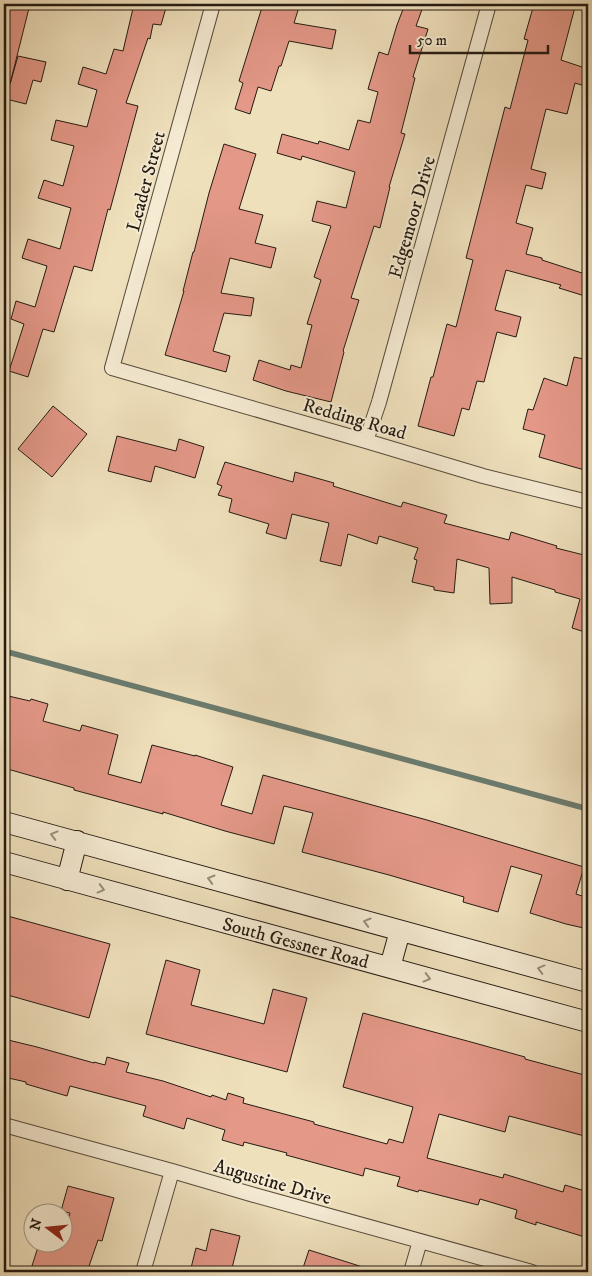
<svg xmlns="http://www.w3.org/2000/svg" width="592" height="1276" font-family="'IM FELL DW Pica',serif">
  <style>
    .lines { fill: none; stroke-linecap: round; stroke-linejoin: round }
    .stream { stroke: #6b7c6f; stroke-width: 5.5 }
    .building { fill: #e49888; stroke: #241b11 }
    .street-casing { stroke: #574c3c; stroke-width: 16 }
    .secondary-casing { stroke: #241b11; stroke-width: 22 }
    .street { stroke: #f5ebd3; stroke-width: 14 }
    .secondary { stroke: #f5ebd3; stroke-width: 20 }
    .oneway { stroke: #978d7c }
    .labels { text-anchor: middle; stroke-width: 4; stroke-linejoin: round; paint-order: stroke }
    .street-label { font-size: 19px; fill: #241b11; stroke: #f5ebd3 }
  </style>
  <rect width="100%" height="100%" fill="#efe0bc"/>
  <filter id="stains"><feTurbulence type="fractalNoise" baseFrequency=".004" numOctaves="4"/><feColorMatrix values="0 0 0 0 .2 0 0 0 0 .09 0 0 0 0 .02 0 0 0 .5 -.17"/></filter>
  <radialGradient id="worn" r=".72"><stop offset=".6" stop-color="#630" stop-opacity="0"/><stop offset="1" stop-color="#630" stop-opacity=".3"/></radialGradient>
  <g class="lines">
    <path class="stream" d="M4,651L588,809"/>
  </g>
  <path class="building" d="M4,4H30L10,84L18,56L46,62L41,82L33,80L26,104L6,99L9,88L4,87Z
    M134,4H167L161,25L153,24L150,39L148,38L126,103L138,106L110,210L108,209L92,271L74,266L54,332L43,329L28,377L9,371L24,324L11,319L16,301L35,307L47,266L22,258L28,239L60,249L71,208L38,198L44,180L63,186L74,146L51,140L56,120L87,127L97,90L78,84L83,67L106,74L114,49L123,51Z
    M263,4H300L294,23L336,30L332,49L289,41L281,66H279L271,91L258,87L250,114L235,109L243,83L239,81Z
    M405,4H424L416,26L428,29L413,77L415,78L401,133L405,134L389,187H390L380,228L374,226L351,298L359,300L343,351L344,352L331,402L286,391L253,380L259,360L290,370L291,365L301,368L312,325L307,324L321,280L314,277L331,226L312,221L317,201L346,208L355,172L302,156L301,160L277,153L282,134L318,144L319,141L349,150L358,120L370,123L378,92L368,89L379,52L388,55L397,25Z
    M534,4H561L575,7L561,60L588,69V87L575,83L567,114L546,109L531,169L546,173L542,189L526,185L516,223L533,228L526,254L542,258V260L588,275V297L559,288L561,285L506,270L495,310L521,317L516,337L497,332L484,382L477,381L469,410L462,408L454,436L418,426L431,377H433L447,324L456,327L473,260L466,258L505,107L510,109L528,40L524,39Z
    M224,144L256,154L239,209L263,215L255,243L276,248L271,268L230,258L221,293L254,298L251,316L224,313L213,351L230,356L226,372L165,355L184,291H183L193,252H194L209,193Z
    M574,357L588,360V471L539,457L545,435L523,429L528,409L533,410L544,378L567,386Z
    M53,406L87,434L52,477L18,449Z
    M117,436L176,451L179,439L204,447L195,478L155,466L151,482L108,471Z
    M225,462L293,482L295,472L334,483L333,486L401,507L403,502L447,515L444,523L509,540L511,532L557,546L556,548L588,556V633L572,628L580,599L555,592V590L512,577V603L490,604L489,568L457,559L454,593L434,590V587L412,582L417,560L414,559L418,548L379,536L377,544L348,534L341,566L320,561L329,523L292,514L286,539L266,533L269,524L229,512L232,499L218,495L222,486L217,484Z
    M4,695L30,701L31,699L48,704L43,721L80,731L82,725L118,735L108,774L141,783L152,745L195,756V755L233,767L221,805L252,814L263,775L427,820L584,867L576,894L588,898V929L566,924L530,913L542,875L511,866L498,912L463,902L464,897L389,875L302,852L313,813L284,806L274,844L225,831L163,812V814L74,790V788L4,768Z
    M4,915L110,944L89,1018L4,994Z
    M166,960L200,970L191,1005L264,1024L273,989L307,998L287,1072L146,1034Z
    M363,1013L471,1042L525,1057V1059L588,1076V1137L509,1116L505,1132L439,1114L427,1158L503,1178L504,1174L563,1192L565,1185L588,1192V1238L536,1222V1225L515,1218L517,1210L480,1199L478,1205L419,1190L418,1192L397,1186L400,1177L365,1168L363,1176L286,1155L287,1153L244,1142L243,1146L222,1140L225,1130L187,1118L184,1129L143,1116L146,1106L70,1086L67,1096L26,1084V1082L4,1077V1039L37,1047L94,1063V1062L105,1065L107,1057L129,1063L126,1072L163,1081L211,1097L212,1095L226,1100L228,1093L244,1098L243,1103L314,1122V1124L387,1144L389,1139L403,1143L413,1107L343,1087Z
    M68,1186L114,1198L102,1241L98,1240L87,1272H30L39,1244H62L70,1213L61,1211Z
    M211,1229L240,1236L231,1272H190L196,1248L206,1251Z
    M309,1250L369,1269L368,1272H315L303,1268Z"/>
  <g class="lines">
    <g class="street-casing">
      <path id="street" d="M213,4L112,368L366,441L483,476L588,502
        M366,441L379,402L489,4
        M4,1125L172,1171L254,1195L532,1272
        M143,1272L172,1171
        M411,1272L420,1241"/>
    </g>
    <g class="secondary-casing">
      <path id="secondary" d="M4,822L588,982
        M4,862L588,1022
        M67,880L77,841
        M390,967L400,931"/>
    </g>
    <use href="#street" class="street"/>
    <use href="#secondary" class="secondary"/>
  </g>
  <defs><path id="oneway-chevron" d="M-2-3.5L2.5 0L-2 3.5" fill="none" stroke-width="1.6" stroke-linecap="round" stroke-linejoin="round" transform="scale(1.25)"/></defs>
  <g class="oneway">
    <use href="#oneway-chevron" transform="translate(54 835) rotate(-165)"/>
    <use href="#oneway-chevron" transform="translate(211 879) rotate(-164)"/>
    <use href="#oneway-chevron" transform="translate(101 889) rotate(15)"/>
    <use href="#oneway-chevron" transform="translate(367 922) rotate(-164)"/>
    <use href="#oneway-chevron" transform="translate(541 969) rotate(-165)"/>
    <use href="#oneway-chevron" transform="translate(427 978) rotate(15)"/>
  </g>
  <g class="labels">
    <g class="street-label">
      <text transform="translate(145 181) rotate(-75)" y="7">Leader Street</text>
      <text transform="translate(411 217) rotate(-74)" y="7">Edgemoor Drive</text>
      <text transform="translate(355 418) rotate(16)" y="7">Redding Road</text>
      <text transform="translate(296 942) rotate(15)" y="7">South Gessner Road</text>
      <text transform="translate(273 1181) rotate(16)" y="7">Augustine Drive</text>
    </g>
  </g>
  <rect width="592" height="1276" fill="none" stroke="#efe0bc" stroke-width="20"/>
  <rect x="5" y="5" width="582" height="1266" fill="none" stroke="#241b11" stroke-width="2.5"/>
  <rect x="10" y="10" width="572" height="1256" fill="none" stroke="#241b11"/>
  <g transform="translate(48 1228) rotate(286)"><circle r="24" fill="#f5ebd3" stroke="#a19885"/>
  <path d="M0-4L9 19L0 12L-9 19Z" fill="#8f2418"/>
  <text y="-8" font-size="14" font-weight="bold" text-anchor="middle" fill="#241b11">N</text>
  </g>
  <path d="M410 45v8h138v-8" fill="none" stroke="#241b11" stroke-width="2.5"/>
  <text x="417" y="45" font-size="15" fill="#241b11" stroke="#f5ebd3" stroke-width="4" paint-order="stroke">50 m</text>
  <rect width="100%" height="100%" filter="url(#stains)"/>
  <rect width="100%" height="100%" fill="url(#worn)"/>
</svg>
